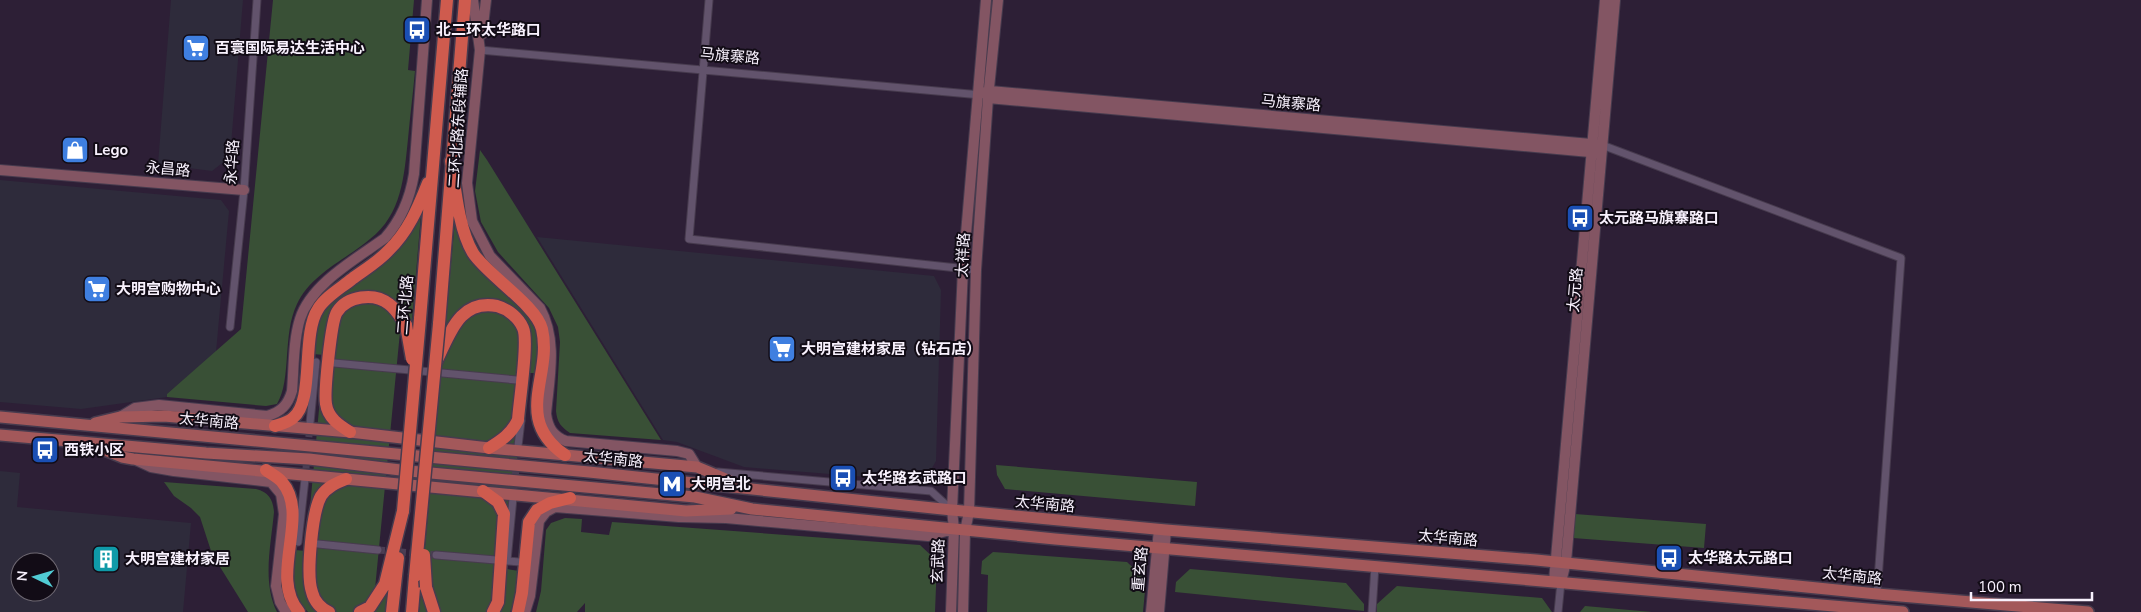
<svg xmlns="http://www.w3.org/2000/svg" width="2141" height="612" font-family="'Nunito Sans','Noto Sans SC',sans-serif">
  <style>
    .commercial { fill: #2e2b3b; fill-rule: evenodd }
    .green { fill: #395036 }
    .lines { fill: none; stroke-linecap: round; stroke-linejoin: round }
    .street-tunnel { stroke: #4b3e54; stroke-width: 7; stroke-dasharray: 7 3.5; stroke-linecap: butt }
    .street-casing { stroke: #473b4e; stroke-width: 9 }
    .secondary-casing { stroke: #473b4e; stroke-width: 12 }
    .primary-casing { stroke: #473b4e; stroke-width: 14 }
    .highway-casing { stroke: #473b4e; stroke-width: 15 }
    .street { stroke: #62536c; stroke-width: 7 }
    .secondary { stroke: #835563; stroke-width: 10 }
    .primary { stroke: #a3585a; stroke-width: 11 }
    .highway { stroke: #cf5b4e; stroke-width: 12 }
    .highway-bridge-casing { stroke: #473b4e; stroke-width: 15; stroke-linecap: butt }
    .highway-bridge { stroke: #cf5b4e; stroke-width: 12 }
    .labels { text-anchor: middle; stroke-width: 4; stroke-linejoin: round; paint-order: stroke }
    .poi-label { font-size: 15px; font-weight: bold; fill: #f8f1fd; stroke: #120c16; text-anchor: start }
    .street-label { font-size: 15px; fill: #f8f1fd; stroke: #120c16 }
  </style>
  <rect width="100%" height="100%" fill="#2d1f36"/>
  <path class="commercial" d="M171,0H243L230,157L212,171L158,164Z
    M0,180L221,200L229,211L216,352L167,394V397L81,409L0,402Z
    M537,237L934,276L941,290L936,461L932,468L922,479L916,481L744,467L677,442L663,440Z
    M0,471L20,473L17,507L191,523L183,612H0ZM20,562H50V592H20Z"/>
  <path class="green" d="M273,0H414L408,70L415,71C413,94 410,116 408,139C404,176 402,214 370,239C345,260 311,274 297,304C282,335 292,379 277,404L266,406L167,397V394L241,329Z
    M480,150L487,160L661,440L570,433C561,427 557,422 556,411L560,342L558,327L549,308L498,252L481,222L475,191Z
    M421,214L412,321L400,332L375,589L388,596L386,612H308C291,594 293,574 295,550L306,551L324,355L313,354L320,314Z
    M455,220L463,237L529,317L534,326L539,347L537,373H525L507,569L519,571L514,603L510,612H419Z
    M996,465L1197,482L1195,506L1005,489L997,475Z
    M164,482L256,489C269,492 273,500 274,512C271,545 262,582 277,612H248L212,554L200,517L191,508L174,496Z
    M1575,514L1706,524L1704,548L1573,538Z
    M565,518L582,519L581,532L609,535L612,522L920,545L937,561L935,612H585V603L577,612H536L541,591L546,530L551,523Z
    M993,552L1127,562L1146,580L1143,612H987L988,575L981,574L982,561Z
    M1190,569L1346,583L1364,604V611L1175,592L1176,582Z
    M1397,586L1542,598L1552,612H1377V604Z
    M1585,606L1652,612H1580Z"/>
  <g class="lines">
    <path class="street-tunnel" d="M305,479L310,425
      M513,498L518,449
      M378,550L436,555"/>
    <g class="street-casing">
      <path id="street" d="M709,0L689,239L976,270
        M480,50L981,95
        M1602,145L1901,258L1877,594
        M230,327L244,190L257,0
        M334,363L517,380
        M310,423L316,362
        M518,446L521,421
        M718,472L931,491L952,510
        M298,542L305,479
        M318,544L378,550
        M436,555L496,560
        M507,561L513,498
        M507,561L520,562
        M1372,612L1375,566
        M1558,612L1561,582"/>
    </g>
    <g class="secondary-casing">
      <path id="secondary" d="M473,0L480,50L467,183L472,221L490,256L540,308C558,341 549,379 546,414C548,428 553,436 566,441L677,451L689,454L697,467
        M482,34L486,0
        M978,94L990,91L1602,145
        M988,98L1601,153
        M0,170L244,190
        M120,417L135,408L159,405L267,416C281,412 288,405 292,391C294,368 293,341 300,319C311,284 356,259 385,238C401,220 410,199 414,174L427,0
        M138,461L151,467L174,471L271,482L281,494L284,514L276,586L280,602L286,612
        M1554,581L1605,0
        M1561,582L1566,562L1615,0
        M525,612L530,596L539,521L546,512L555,507L679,517L726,518L928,536L950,530
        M951,612L954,529L952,510L963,269L986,0
        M963,612L965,531L969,512L976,270L988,98L998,0
        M1151,612L1159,529
        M1159,612L1166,530"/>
    </g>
    <g class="primary-casing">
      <path id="primary" d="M0,417L589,472L952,510L1166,530L1536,560L1877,594L2088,612
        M95,423L120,417L164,416L350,432L489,448L697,467L740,485
        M0,435L206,453L309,459L409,471L695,497L752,509L1055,539L1903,612
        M97,447L122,457L133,459L686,511L731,509"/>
    </g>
    <g class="highway-casing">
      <path id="highway" d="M451,161C455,188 459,230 473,253C487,275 536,305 542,329C553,376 512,418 565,455
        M420,319L447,0
        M439,324L465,0
        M436,362C450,334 459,299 497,306C508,309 519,318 523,328C529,341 519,403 518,420C511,434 502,440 489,448
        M275,426C281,424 289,422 293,418C315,401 301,335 318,309C325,297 341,288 352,279C364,270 378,262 388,251C408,232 418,208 428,183
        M350,432C339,425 328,418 326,404C324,392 331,321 337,312C347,296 374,292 389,304C396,309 401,318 406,325
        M266,470C271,474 278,477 282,482C311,516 268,576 299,612
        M483,491L498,502L504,514L498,602L493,612
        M426,587L434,612
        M329,612C321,609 314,601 312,592C306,575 312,512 321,496C327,487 336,483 346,479
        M360,612L370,607L385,584L403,511
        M392,612L398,558
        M412,612L415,576
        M518,612L522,593L529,522L537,510L550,503L570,498"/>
    </g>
    <use href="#street" class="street"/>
    <use href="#secondary" class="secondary"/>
    <use href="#primary" class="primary"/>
    <use href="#highway" class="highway"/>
    <g class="highway-bridge-casing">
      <path id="highway-bridge" d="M406,325L412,359
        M403,511L420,319
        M424,555L426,587
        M415,576L439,324"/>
    </g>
    <use href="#highway-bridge" class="highway-bridge"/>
  </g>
  <defs>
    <g id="bus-square" transform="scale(1.4375)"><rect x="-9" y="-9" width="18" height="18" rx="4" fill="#1a4fb4" stroke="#120c16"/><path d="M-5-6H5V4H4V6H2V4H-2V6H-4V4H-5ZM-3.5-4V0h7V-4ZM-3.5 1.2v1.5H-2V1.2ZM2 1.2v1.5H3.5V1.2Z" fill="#fff"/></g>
    <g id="supermarket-square" transform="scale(1.4375)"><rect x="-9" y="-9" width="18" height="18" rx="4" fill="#3f7fe0" stroke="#120c16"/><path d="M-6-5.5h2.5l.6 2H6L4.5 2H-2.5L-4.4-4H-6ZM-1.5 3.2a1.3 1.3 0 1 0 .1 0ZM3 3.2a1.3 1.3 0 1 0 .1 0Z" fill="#fff"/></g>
    <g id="shop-square" transform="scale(1.4375)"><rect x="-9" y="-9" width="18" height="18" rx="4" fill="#3f7fe0" stroke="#120c16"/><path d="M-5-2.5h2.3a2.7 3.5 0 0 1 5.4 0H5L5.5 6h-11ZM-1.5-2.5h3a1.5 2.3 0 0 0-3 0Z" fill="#fff"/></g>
    <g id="metro-square" transform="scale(1.4375)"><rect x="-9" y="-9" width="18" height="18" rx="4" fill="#1a4fb4" stroke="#120c16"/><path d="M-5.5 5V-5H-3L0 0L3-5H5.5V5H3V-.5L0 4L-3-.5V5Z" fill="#fff"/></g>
    <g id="building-square" transform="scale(1.4375)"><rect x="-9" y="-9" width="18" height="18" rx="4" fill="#0f9aa8" stroke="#120c16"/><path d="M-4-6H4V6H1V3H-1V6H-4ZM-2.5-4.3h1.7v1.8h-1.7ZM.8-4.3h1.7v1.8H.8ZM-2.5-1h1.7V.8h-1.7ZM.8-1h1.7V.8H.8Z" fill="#fff"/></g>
  </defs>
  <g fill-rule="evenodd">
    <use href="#bus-square" x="417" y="30"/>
    <use href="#supermarket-square" x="196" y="48"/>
    <use href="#shop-square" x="75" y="150"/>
    <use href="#bus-square" x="1580" y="218"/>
    <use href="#supermarket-square" x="97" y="289"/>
    <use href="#supermarket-square" x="782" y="349"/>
    <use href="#bus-square" x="45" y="450"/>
    <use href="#bus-square" x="843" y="478"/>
    <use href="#metro-square" x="672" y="484"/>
    <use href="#bus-square" x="1669" y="558"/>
    <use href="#building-square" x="106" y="559"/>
  </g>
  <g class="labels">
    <g class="poi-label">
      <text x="436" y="35">北二环太华路口</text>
      <text x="215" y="53">百寰国际易达生活中心</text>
      <text x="94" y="155">Lego</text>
      <text x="1599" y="223">太元路马旗寨路口</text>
      <text x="116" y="294">大明宫购物中心</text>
      <text x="801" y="354">大明宫建材家居（钻石店）</text>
      <text x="64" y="455">西铁小区</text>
      <text x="862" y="483">太华路玄武路口</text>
      <text x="691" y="489">大明宫北</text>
      <text x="1688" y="563">太华路太元路口</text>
      <text x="125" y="564">大明宫建材家居</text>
    </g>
    <g class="street-label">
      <text transform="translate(730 56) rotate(5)" y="5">马旗寨路</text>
      <text transform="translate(1291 103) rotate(5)" y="5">马旗寨路</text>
      <text transform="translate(458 128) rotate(-86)" y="5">二环北路东段辅路</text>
      <text transform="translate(232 162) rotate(-86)" y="5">永华路</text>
      <text transform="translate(168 169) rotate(5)" y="5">永昌路</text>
      <text transform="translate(963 255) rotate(-87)" y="5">太祥路</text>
      <text transform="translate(1575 290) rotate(-85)" y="5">太元路</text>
      <text transform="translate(405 305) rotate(-85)" y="5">二环北路</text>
      <text transform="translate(209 421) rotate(5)" y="5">太华南路</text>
      <text transform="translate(613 459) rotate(6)" y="5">太华南路</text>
      <text transform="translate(1045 504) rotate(5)" y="5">太华南路</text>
      <text transform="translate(1448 538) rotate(5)" y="5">太华南路</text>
      <text transform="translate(938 561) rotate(-88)" y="5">玄武路</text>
      <text transform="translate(1140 569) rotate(-85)" y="5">重玄路</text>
      <text transform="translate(1852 576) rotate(6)" y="5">太华南路</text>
    </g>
  </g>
  <g transform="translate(35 577) rotate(275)"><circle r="24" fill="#120c16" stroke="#6e6872"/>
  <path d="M0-4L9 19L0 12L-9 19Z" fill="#51ccd4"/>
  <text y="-8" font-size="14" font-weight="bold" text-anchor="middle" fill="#f8f1fd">N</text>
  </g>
  <path d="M1971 592v8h121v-8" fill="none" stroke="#f8f1fd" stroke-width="2.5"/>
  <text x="1978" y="592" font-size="15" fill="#f8f1fd" stroke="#120c16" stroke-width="4" paint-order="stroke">100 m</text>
</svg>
